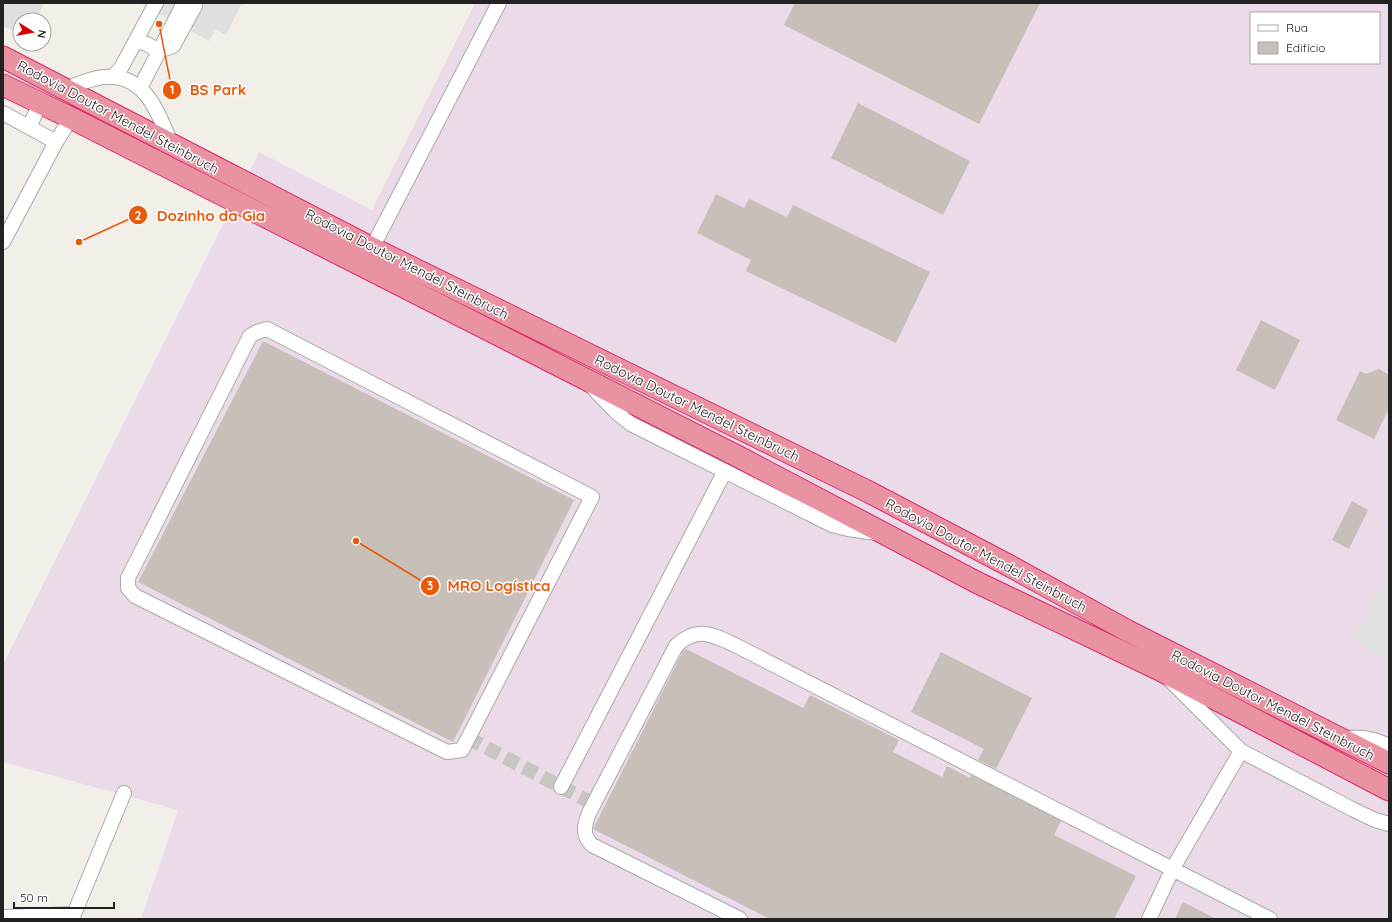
<svg xmlns="http://www.w3.org/2000/svg" width="1392" height="922" font-family="Quicksand,sans-serif">
  <style>
    .residential { fill: #e0dfdf }
    .industrial { fill: #ebdbe8; fill-rule: evenodd }
    .parking { fill: #e2e2e2 }
    .building { fill: #c7bfb8 }
    .lines { fill: none; stroke-linecap: round; stroke-linejoin: round }
    .minor-tunnel { stroke: #c8c6c1; stroke-width: 14; stroke-dasharray: 14 7; stroke-linecap: butt }
    .minor-casing { stroke: #a9a9a9; stroke-width: 16 }
    .highway-casing { stroke: #dc2a67; stroke-width: 23 }
    .minor { stroke: #fff; stroke-width: 14 }
    .highway { stroke: #e892a2; stroke-width: 21 }
    .labels { text-anchor: middle; stroke-width: 3; stroke-linejoin: round; paint-order: stroke }
    .street-label { font-size: 14px; fill: #222; stroke: #fff }
    .leader { fill: none; stroke: #e8590c; stroke-width: 1.5 }
    .callout-dot { fill: #e8590c; stroke: #fff; stroke-width: 1.5 }
    .mark-label { font-size: 12px; text-anchor: middle; font-weight: bold; fill: #fff }
    .callout-label { font-size: 15px; text-anchor: middle; font-weight: bold; fill: #e8590c; stroke: #fff; stroke-width: 3; stroke-linejoin: round; paint-order: stroke }
  </style>
  <rect width="100%" height="100%" fill="#f2efe9"/>
  <path class="residential" d="M3,3H44L36,20H20V34L3,26Z
    M140,3H242L226,35L216,29L209,41Z"/>
  <path class="industrial" d="M475,3H1389V919H141L178,810L3,762V665L259,152L372,210ZM1251,13H1379V63H1251Z"/>
  <path class="parking" d="M1389,568V660L1352,640Z"/>
  <path class="building" d="M795,3H1040L979,124L784,25Z
    M858,103L970,161L943,215L831,158Z
    M716,194L744,208L749,199L787,217L793,205L930,272L896,343L746,271L751,260L697,233Z
    M1261,320L1300,340L1275,390L1236,370Z
    M263,341L574,500L453,742L138,582Z
    M1379,369L1389,375V408L1374,439L1336,420L1360,371L1366,374Z
    M1352,501L1368,510L1349,549L1332,540Z
    M686,649L803,708L810,695L899,740L893,752L942,777L947,766L970,778L971,775L1061,821L1054,835L1136,876L1114,919H770L593,829L674,669L683,651Z
    M941,652L1032,698L996,769L978,760L984,749L911,712Z
    M1183,902L1216,919H1175Z"/>
  <g class="lines">
    <path class="minor-tunnel" d="M468,738L594,804"/>
    <g class="minor-casing">
      <path id="minor" d="M136,41L147,44L158,51
        M158,51L173,46L195,6L194,3
        M113,77L121,68L156,3
        M140,88L184,3
        M66,89C78,84 91,78 104,77C146,73 159,115 172,146
        M3,113L56,142
        M29,127L40,104
        M3,242L56,142L71,118
        M372,248L499,3
        M267,329L592,497L462,750L447,752L135,596L128,588V578L250,336L257,332Z
        M591,386L617,413L631,424L832,525L848,529L876,533
        M1170,680L1241,751L1354,810L1375,820L1389,824
        M1343,739C1362,736 1372,738 1389,746
        M561,787L725,471
        M3,917L74,914
        M72,919L124,793
        M740,919L592,845C582,835 584,826 589,813L676,646C696,626 711,634 733,644L1270,919
        M1149,919L1173,868L1241,751"/>
    </g>
    <g class="highway-casing">
      <path id="highway" d="M3,57L372,248L869,492L1008,565L1128,631L1389,763
        M3,85L71,118L739,457L976,582L1158,669L1389,790"/>
    </g>
    <use href="#minor" class="minor"/>
    <use href="#highway" class="highway"/>
  </g>
  <g class="labels">
    <g class="street-label">
      <text transform="translate(118 117) rotate(28)" y="5">Rodovia Doutor Mendel Steinbruch</text>
      <text transform="translate(407 264) rotate(27)" y="5">Rodovia Doutor Mendel Steinbruch</text>
      <text transform="translate(697 408) rotate(26)" y="5">Rodovia Doutor Mendel Steinbruch</text>
      <text transform="translate(986 555) rotate(28)" y="5">Rodovia Doutor Mendel Steinbruch</text>
      <text transform="translate(1273 705) rotate(27)" y="5">Rodovia Doutor Mendel Steinbruch</text>
    </g>
  </g>
  <path class="leader" d="M159 24L172 90M79 242L138 215M356 541L430 586"/>
  <g class="callout-dot">
    <circle cx="159" cy="24" r="4"/>
    <circle cx="79" cy="242" r="4"/>
    <circle cx="356" cy="541" r="4"/>
    <circle cx="172" cy="90" r="10"/>
    <circle cx="138" cy="215" r="10"/>
    <circle cx="430" cy="586" r="10"/>
  </g>
  <g class="mark-label">
    <text x="172" y="94">1</text>
    <text x="138" y="220">2</text>
    <text x="430" y="590">3</text>
  </g>
  <g class="callout-label">
    <text x="218" y="95">BS Park</text>
    <text x="211" y="221">Dozinho da Gia</text>
    <text x="499" y="591">MRO Logística</text>
  </g>
  <rect width="1392" height="922" fill="none" stroke="#222222" stroke-width="8"/>
  <rect x="1250" y="12" width="130" height="52" fill="#ffffff" stroke="#a7a7a7"/>
  <rect x="1258" y="25" width="20" height="6" fill="#ffffff" stroke="#a7a7a7"/>
  <text x="1286" y="32" font-size="12" fill="#222222">Rua</text>
  <rect x="1258" y="42" width="20" height="12" fill="#c7bfb8" stroke="#a7a7a7"/>
  <text x="1286" y="52" font-size="12" fill="#222222">Edifício</text>
  <g transform="translate(32 32) rotate(101)"><circle r="19" fill="#ffffff" stroke="#a7a7a7"/>
  <path d="M0-3L7 15L0 10L-7 15Z" fill="#d40000"/>
  <text y="-6" font-size="11" font-weight="bold" text-anchor="middle" fill="#222222">N</text>
  </g>
  <path d="M14 902v6h100v-6" fill="none" stroke="#222222" stroke-width="2"/>
  <text x="20" y="902" font-size="12" fill="#222222" stroke="#ffffff" stroke-width="3" paint-order="stroke">50 m</text>
</svg>
